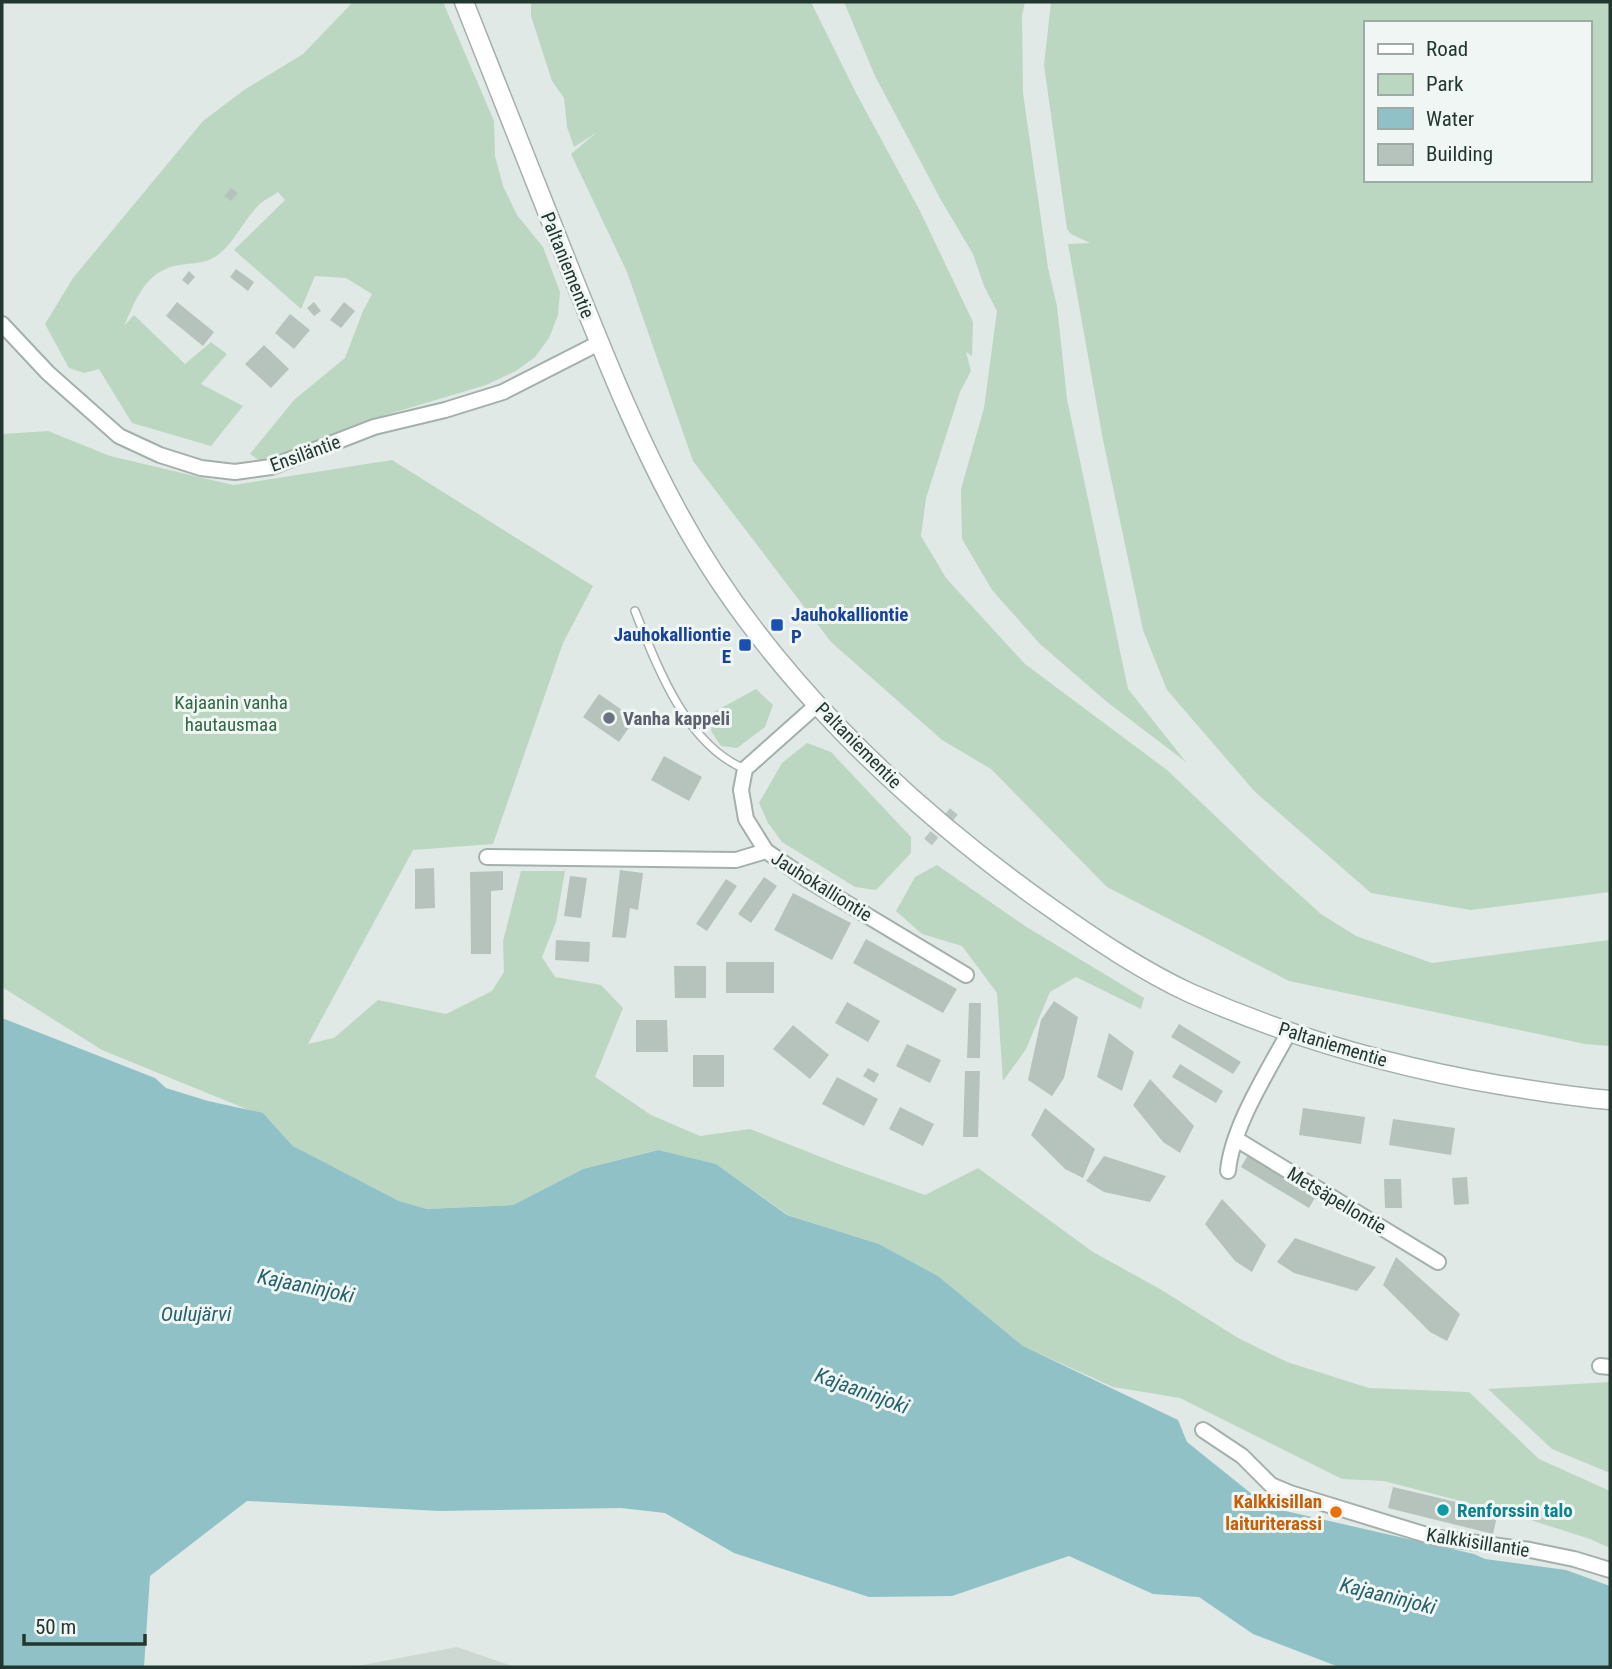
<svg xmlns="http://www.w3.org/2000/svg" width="1612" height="1669" font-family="'Roboto Condensed',sans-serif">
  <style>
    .built { fill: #ced8d3 }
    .green { fill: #bbd7c2; fill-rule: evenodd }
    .water { fill: #8fc1c7 }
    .building { fill: #b6c3bd }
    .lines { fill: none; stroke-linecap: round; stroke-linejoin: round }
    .pedestrian-tunnel { stroke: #bac5c1; stroke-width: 10; stroke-dasharray: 10 5; stroke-linecap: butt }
    .service-casing { stroke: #a4b0ab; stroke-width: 10 }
    .minor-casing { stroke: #a4b0ab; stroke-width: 18 }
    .tertiary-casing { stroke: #a4b0ab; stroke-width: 21 }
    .service { stroke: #fff; stroke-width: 7 }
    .minor { stroke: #fff; stroke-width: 14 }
    .tertiary { stroke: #fff; stroke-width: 18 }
    .transit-dot { fill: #1a4fb4; stroke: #f0f6f3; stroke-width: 2.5 }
    .worship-dot { fill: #6b7280; stroke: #f0f6f3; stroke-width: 2.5 }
    .culture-dot { fill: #0f9aa8; stroke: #f0f6f3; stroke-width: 2.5 }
    .food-dot { fill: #e8710a; stroke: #f0f6f3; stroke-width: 2.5 }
    .labels { text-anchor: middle; stroke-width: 6; stroke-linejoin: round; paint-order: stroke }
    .street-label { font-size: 19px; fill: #233731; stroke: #f0f6f3 }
    .transit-label { font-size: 19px; font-weight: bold; fill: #164399; stroke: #f0f6f3; text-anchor: start }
    .park-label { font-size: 19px; fill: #336845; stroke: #f0f6f3 }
    .worship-label { font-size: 19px; font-weight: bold; fill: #5b616d; stroke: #f0f6f3; text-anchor: start }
    .food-label { font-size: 19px; font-weight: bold; fill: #c56008; stroke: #f0f6f3; text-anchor: end }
    .culture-label { font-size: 19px; font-weight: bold; fill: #0d838f; stroke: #f0f6f3; text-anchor: start }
    .water-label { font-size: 21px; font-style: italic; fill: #25626b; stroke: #f0f6f3 }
  </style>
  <rect width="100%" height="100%" fill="#e0e9e5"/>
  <path class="built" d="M457,1647L515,1667H352Z"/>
  <path class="green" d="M353,2H443L494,121L495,156L503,186L517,215L543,247L560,292L558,315L549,338L535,357L516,371L486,385L362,422L262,462L250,454L294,400L345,358L363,311L372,294L346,278L315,276L301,309L234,250L285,200L278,192C271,197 261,201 256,208C242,223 235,241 219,254C203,267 186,261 168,268C143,277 134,304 124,326L134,315L185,364L211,342L227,354L201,384L243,406L211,446L132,423L99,369L84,373L69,368L45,324L73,278L203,121L244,90L303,54Z
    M531,2H811L855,91L920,211L973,322L972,356L966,352L971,371L960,392L926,498L921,536L946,578L1025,664L1167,770L1271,869L1321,914L1356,936L1432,963L1610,940V1046L1585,1044L1289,981L1107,887L991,769L942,740L831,642L693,461L627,272L571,154L597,132L574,147L567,127L564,98L552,81L531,16Z
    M844,2H1025L1022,16L1023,93L1048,268L1057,306L1067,399L1128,689L1186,762L1107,702L1040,644L992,590L962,539L961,489L984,408L997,311L984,286L973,254L941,200L875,76Z
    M1051,2H1610V892L1471,910L1371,893L1255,792L1167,690L1143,630L1103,440L1068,244L1090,243L1071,234L1067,229L1044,65ZM1365,23H1589V180H1365Z
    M48,431L110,456L233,485L392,460L593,586L563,643L493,844L413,850L308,1044L334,1038L378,1000L446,1014L492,991L504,972L503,941L521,871H565L556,922L542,957L555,977L601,985L623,1008L595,1077L651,1115L700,1136L750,1129L841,1165L925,1195L978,1168L1093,1252L1160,1289L1238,1338L1287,1362L1369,1388L1469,1392L1539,1459L1610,1491V1548L1590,1539L1518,1516L1384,1481L1342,1479L1180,1398L1113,1387L1023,1346L938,1276L879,1244L788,1215L716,1164L657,1150L583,1169L513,1205L427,1209L399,1201L293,1146L268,1118L102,1050L2,987V434Z
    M756,689L773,705L765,727L737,748L721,746L711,731L714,712Z
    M807,743L831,752L911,837V853L876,890L855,887L782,842L768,823L759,803L782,763Z
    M937,865L1025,926L1144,998L1141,1009L1076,977L1050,992L1026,1049L1003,1081L997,993L962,946L922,934L896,911L915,877Z
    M1610,1382V1473L1552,1449L1488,1389Z"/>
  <path class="water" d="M2,1018L155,1078L166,1088L208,1101L263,1113L293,1146L399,1201L427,1209L513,1205L583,1169L658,1150L716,1164L787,1215L879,1244L938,1276L1023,1346L1178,1420L1187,1442L1268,1507L1474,1554L1485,1559L1566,1570L1610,1586V1667H1339L1253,1634L1199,1597L1153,1594L1069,1556L952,1596L869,1597L734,1553L665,1513L621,1508L440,1511L247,1501L150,1576L144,1667H2Z"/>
  <path class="building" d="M231,188L238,193L231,201L224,196Z
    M236,269L254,282L248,291L230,277Z
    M189,271L195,277L188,285L182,280Z
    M177,302L214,332L203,346L166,316Z
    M314,302L321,311L314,316L307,308Z
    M344,302L355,311L341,328L330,320Z
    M290,314L310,330L294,349L275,333Z
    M264,345L289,369L271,388L245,364Z
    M599,694L635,719L619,742L583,717Z
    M664,756L702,777L689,801L651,780Z
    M434,868L435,908L415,909V869Z
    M620,870L643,873L638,910L630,908L626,938L612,937Z
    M503,871V890L491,891V954H471L470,872Z
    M570,876L587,878L581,918L564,916Z
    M764,877L777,886L751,923L738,914Z
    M726,879L737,886L707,931L696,924Z
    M793,893L851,923L832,960L774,930Z
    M866,939L957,989L943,1013L853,963Z
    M556,940L590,942L589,962L555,960Z
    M726,962H774V993H726Z
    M674,966H706V998H675Z
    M1054,1001L1078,1017L1064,1078L1052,1096L1028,1080L1041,1020Z
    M847,1002L880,1021L868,1042L835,1023Z
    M969,1003H981L980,1058H967Z
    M636,1020H667L668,1052H636Z
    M1179,1024L1241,1062L1233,1074L1171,1037Z
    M793,1025L829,1055L810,1079L773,1049Z
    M1109,1033L1134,1052L1122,1091L1097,1077Z
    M907,1044L941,1060L930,1083L896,1066Z
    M693,1055H724V1087H693Z
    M1180,1064L1223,1091L1216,1103L1172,1077Z
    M868,1068L879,1074L874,1083L863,1076Z
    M965,1071H980L978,1137H963Z
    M837,1077L878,1099L864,1126L822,1104Z
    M1150,1079L1194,1126L1180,1153L1163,1142L1133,1105Z
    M900,1107L934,1124L923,1146L889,1129Z
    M1045,1108L1095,1149L1083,1178L1065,1169L1031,1135Z
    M1303,1108L1365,1117L1361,1144L1299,1135Z
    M1393,1119L1455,1128L1451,1155L1389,1145Z
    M1248,1155L1316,1196L1309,1208L1241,1167Z
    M1104,1156L1166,1176L1150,1202L1104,1192L1086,1181Z
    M1467,1177L1469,1204L1454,1205L1452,1178Z
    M1384,1179H1401L1402,1208H1385Z
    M1222,1199L1266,1245L1252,1272L1235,1261L1205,1224Z
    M1295,1238L1376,1267L1357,1291L1294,1273L1277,1262Z
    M1396,1257L1460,1314L1447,1341L1430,1332L1383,1285Z
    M1393,1487L1498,1512L1493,1534L1388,1508Z"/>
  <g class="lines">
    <path class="pedestrian-tunnel" d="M928,842L956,809"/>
    <g class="service-casing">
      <path id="service" d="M635,611C657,666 686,745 745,769"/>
    </g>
    <g class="minor-casing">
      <path id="minor" d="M2,324L48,373L119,436L160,455L201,468L235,472L271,467L374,427L445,410L503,392L599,343
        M818,704L745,769L741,790L746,819L766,851L808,880L966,975
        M487,857L736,860L766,851
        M1236,1139L1438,1262
        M1228,1171C1232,1127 1268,1071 1289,1032
        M1600,1366L1610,1367
        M1203,1430L1242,1456L1271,1485L1290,1493L1433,1537L1530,1550L1574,1559L1610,1570"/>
    </g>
    <g class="tertiary-casing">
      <path id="tertiary" d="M464,2C499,92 535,182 571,272C604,354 636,436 679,514C764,671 906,806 1051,908C1095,939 1141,970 1190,993C1289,1037 1394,1067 1500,1085C1537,1091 1573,1097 1610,1100"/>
    </g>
    <use href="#service" class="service"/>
    <use href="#minor" class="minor"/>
    <use href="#tertiary" class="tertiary"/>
  </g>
  <g class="transit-dot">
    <rect x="770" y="618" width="14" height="14" rx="3.5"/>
    <rect x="738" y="638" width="14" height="14" rx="3.5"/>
  </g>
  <circle class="worship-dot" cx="609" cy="718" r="7"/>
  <circle class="culture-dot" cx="1443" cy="1510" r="7"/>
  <circle class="food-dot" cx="1336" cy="1512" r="7"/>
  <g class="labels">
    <g class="street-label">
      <text transform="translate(568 265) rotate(68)" y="7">Paltaniementie</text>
      <text transform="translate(305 453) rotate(-20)" y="7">Ensiläntie</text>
      <text transform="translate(859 745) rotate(45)" y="7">Paltaniementie</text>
      <text transform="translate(822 886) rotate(32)" y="7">Jauhokalliontie</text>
      <text transform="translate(1333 1044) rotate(17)" y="7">Paltaniementie</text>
      <text transform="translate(1337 1200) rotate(31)" y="7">Metsäpellontie</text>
      <text transform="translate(1478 1542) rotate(9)" y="7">Kalkkisillantie</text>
    </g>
    <g class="transit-label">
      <text x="791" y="621">Jauhokalliontie<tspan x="791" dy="22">P</tspan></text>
      <text x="731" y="641" text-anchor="end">Jauhokalliontie<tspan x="731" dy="22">E</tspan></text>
    </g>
    <g class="park-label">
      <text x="231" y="709">Kajaanin vanha<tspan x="231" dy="22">hautausmaa</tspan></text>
    </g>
    <g class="worship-label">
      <text x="623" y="725">Vanha kappeli</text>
    </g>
    <g class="food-label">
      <text x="1322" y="1508">Kalkkisillan<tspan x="1322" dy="22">laituriterassi</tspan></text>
    </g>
    <g class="culture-label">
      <text x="1457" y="1517">Renforssin talo</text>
    </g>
    <g class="water-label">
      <text transform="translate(306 1286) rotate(12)" y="7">Kajaaninjoki</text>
      <text x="196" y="1321">Oulujärvi</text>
      <text transform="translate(862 1391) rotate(20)" y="7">Kajaaninjoki</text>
      <text transform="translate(1388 1596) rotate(14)" y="7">Kajaaninjoki</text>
    </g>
  </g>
  <rect width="1612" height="1669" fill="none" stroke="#233731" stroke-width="7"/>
  <rect x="1364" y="21" width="228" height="161" fill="#f0f6f3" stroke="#9eaaa5" stroke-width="2"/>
  <rect x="1378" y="44" width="35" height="10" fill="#ffffff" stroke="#9eaaa5" stroke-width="2"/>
  <text x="1426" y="56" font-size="21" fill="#233731">Road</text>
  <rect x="1378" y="74" width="35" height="21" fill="#bbd7c2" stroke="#9eaaa5" stroke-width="2"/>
  <text x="1426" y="91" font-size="21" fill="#233731">Park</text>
  <rect x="1378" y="108" width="35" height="21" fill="#8fc1c7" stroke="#9eaaa5" stroke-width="2"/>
  <text x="1426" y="126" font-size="21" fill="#233731">Water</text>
  <rect x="1378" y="144" width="35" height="21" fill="#b6c3bd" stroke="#9eaaa5" stroke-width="2"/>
  <text x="1426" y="161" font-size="21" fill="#233731">Building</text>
  <path d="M24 1634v10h121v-10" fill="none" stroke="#233731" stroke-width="3.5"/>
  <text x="35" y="1634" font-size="21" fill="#233731" stroke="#f0f6f3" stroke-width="5" paint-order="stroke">50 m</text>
</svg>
